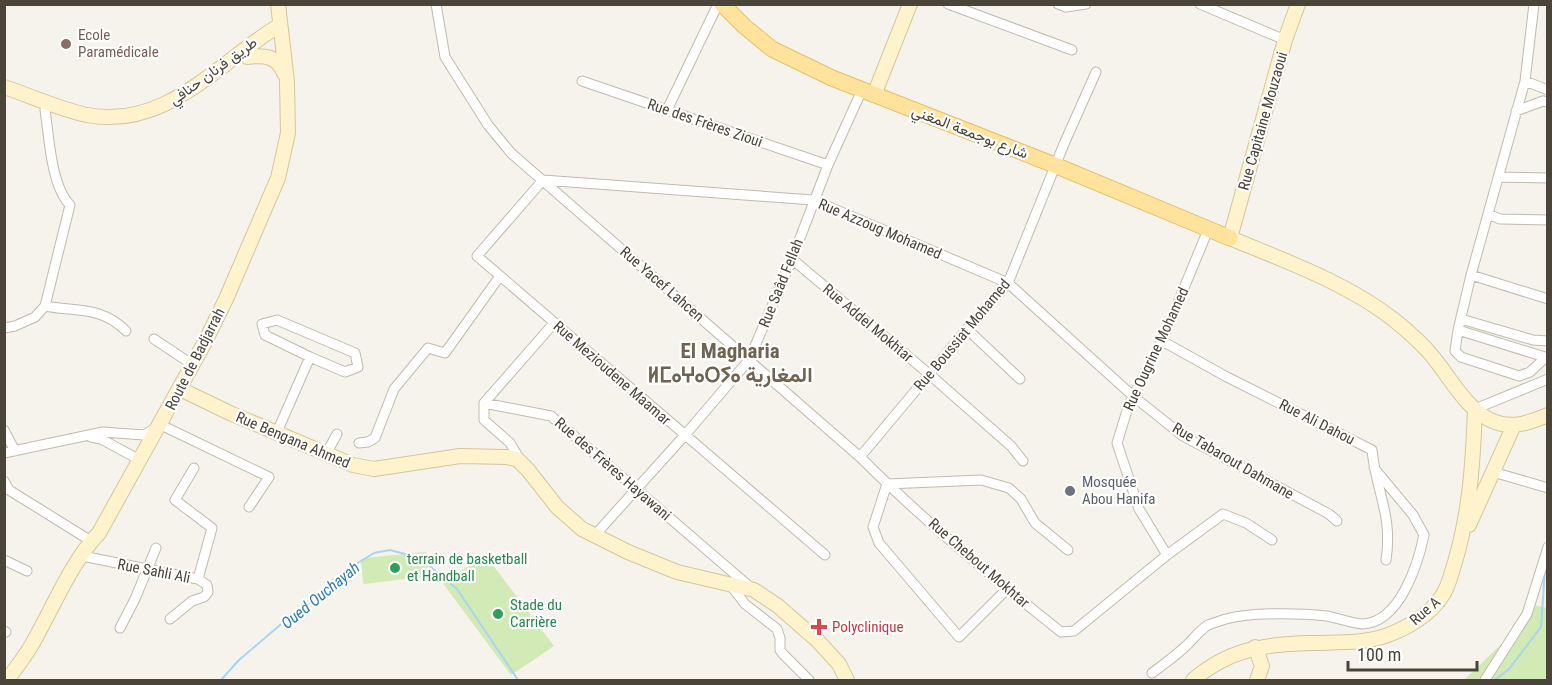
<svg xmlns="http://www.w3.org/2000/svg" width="1552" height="685" font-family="'Roboto Condensed',Vazirmatn,'Noto Sans Tifinagh',sans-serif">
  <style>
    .green { fill: #d2eab5 }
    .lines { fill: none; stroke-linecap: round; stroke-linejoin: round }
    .stream { stroke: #a9d4f2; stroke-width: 2 }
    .street-casing { stroke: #c2bbae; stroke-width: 11 }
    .secondary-casing { stroke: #d6c79b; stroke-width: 16 }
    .primary-casing { stroke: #e6c16a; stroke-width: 17 }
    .street { stroke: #fff; stroke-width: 9 }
    .secondary { stroke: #fff3cd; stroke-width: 14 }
    .primary { stroke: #ffe39c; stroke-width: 15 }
    .education-dot { fill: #8d6e63; stroke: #fff; stroke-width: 2 }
    .worship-dot { fill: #6b7280; stroke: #fff; stroke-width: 2 }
    .leisure-dot { fill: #2e9e5b; stroke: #fff; stroke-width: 2 }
    .health-dot { fill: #e0444e; stroke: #fff; stroke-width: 2 }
    .labels { text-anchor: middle; stroke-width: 4.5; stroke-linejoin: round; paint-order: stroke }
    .education-label { font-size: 15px; fill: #785e54; stroke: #fff; text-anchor: start }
    .street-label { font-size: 15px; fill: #4b4439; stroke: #fff }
    .worship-label { font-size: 15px; fill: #5b616d; stroke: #fff; text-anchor: start }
    .leisure-label { font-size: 15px; fill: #27864d; stroke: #fff; text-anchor: start }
    .health-label { font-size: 15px; fill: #be3a42; stroke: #fff; text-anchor: start }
    .water-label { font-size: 16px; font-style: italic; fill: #2e7ab2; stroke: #fff }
    .district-label { font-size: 21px; font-weight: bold; fill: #6e6250; stroke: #fff }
  </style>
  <rect width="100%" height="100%" fill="#f6f3ec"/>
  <path class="green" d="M426,552L429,576L364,584L363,582L361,560L364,558Z
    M486,556L554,646L511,675L442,582Z
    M1530,604L1547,608V680H1464L1514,632Z"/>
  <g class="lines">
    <path class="stream" d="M221,680L239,660L340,574L374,553L390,550L420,558L457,589L518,680
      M1495,680L1509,669L1541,627L1545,569"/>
    <g class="street-casing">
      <path id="street" d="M436,4L445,57L488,125L511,153L860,457C923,520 992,577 1061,632L1074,631L1167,555L1139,509L1117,443L1129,404L1162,341L1208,230
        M948,4L1072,50
        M1058,4L1066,7L1086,4
        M1200,4L1285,40
        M1534,4L1525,81L1471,275L1458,330L1548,358
        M582,81L828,165
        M1525,81L1548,90
        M667,110L718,4
        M1516,111L1543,101L1548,102
        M1498,177L1548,178
        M543,180L813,200L1008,283L1133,396L1183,436L1329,514L1337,521
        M543,180L477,256L825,555
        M1488,214L1500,219L1548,220
        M792,259L929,374L1011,446L1023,461
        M1471,275L1548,299
        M45,306C76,312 102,306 126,331
        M1461,319L1533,340L1548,341
        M277,320L355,353L358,367L345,372L310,357L265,335L262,324Z
        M554,323L484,403L551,416L750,587
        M4,328L15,326L35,317L45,306L70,205C51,186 49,136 45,110
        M967,329L1020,379
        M1458,330L1455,351L1461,357L1519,376L1530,372L1546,357
        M154,339L193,365
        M1162,341L1227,377L1372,450C1376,492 1393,515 1386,560
        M484,403V420L510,443L516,453L506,457
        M1475,409L1548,379
        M4,430L15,451
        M277,432L310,357
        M91,437L101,439L140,460
        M359,443L368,442L375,438L394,389L428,348L445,353L500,276
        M4,453L103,432L144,435L161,425L269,477L249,507
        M326,454L337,434
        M860,457L967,329L1008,283L1064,144L1096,72
        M1493,472L1548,488
        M4,481L9,490L91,541
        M887,484L873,527L879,543L959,637L1007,589
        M887,484L981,480L1009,488L1021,499L1035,523L1068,550
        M595,535L685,435L749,360L792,259L828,165L862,90
        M1167,555L1223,514L1246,523L1272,540
        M82,556L198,579L212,528L175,500L194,468
        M4,560L27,571
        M729,583L745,604L777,629L780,638V650L783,654L809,680
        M170,619L192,601L204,597L208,592L207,585L198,579
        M120,628L135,599L156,548
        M4,631L6,632
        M1152,673C1164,664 1177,655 1188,644C1194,638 1201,629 1208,625C1213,623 1220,621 1226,619C1252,612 1300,613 1327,616C1337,618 1355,624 1363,624C1400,622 1418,564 1424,535L1413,515L1374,468
        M1485,680L1527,614L1548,547"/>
    </g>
    <g class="secondary-casing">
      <path id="secondary" d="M1298,4L1285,40L1230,238C1285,261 1345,282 1393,319C1404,328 1417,339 1427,350C1448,372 1464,410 1495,422C1513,429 1531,422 1548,415
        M247,57C263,55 277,55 284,73
        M4,87C31,96 59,109 87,115C167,130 218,62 280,25
        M874,95L910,4
        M180,389L232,414L353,465L374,469L460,456L506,457L517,459L528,470L557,507L582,529L628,552L677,572L754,590L778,606L818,641L839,664L847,680
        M1469,525L1514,425
        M1255,647L1262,666L1257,680
        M7,680C15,669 24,658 31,646C51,612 72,560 99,533L205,342L226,299L278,178L288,133L287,82L278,4
        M1193,680C1229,649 1265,644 1311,643C1337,642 1363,644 1388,635C1407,628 1431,614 1442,596C1449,586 1451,574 1455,562C1470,511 1473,462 1475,409"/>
    </g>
    <g class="primary-casing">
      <path id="primary" d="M722,4L744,26L772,49L832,78L1057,166L1230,238"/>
    </g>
    <use href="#street" class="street"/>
    <use href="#secondary" class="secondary"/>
    <use href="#primary" class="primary"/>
  </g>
  <circle class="education-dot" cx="66" cy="44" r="6"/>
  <circle class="worship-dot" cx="1070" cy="491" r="6"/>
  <g class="leisure-dot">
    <circle cx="395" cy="568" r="6"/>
    <circle cx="498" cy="614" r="6"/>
  </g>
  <path class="health-dot" d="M816 618h6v6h6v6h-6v6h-6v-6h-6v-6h6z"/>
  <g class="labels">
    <g class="education-label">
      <text x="78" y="40">Ecole<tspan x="78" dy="17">Paramédicale</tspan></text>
    </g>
    <g class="street-label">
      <text transform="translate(213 71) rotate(-36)" y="5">طريق فرنان حنافي</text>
      <text transform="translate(1263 121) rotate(-74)" y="5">Rue Capitaine Mouzaoui</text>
      <text transform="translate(705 123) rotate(19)" y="5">Rue des Frères Zioui</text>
      <text transform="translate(970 132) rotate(21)" y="5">شارع بوجمعة المغني</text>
      <text transform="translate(880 229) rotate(23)" y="5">Rue Azzoug Mohamed</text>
      <text transform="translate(781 283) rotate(-68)" y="5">Rue Saâd Fellah</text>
      <text transform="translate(662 284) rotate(41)" y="5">Rue Yacef Lahcen</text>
      <text transform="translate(868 323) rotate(40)" y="5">Rue Addel Mokhtar</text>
      <text transform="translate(962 335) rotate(-50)" y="5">Rue Boussiat Mohamed</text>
      <text transform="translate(1156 349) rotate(-65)" y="5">Rue Ougrine Mohamed</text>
      <text transform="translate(195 359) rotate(-63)" y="5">Route de Badjarrah</text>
      <text transform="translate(612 373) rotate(41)" y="5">Rue Mezioudene Maamar</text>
      <text transform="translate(1317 422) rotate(27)" y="5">Rue Ali Dahou</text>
      <text transform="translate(293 440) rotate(23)" y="5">Rue Bengana Ahmed</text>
      <text transform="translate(1233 461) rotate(30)" y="5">Rue Tabarout Dahmane</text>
      <text transform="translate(613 469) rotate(41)" y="5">Rue des Frères Hayawani</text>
      <text transform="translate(979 563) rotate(41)" y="5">Rue Chebout Mokhtar</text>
      <text transform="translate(154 571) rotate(11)" y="5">Rue Sahli Ali</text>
      <text transform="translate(1425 611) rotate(-41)" y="5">Rue A</text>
    </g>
    <g class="worship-label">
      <text x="1082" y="487">Mosquée<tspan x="1082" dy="17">Abou Hanifa</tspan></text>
    </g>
    <g class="leisure-label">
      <text x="407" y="564">terrain de basketball<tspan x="407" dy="17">et Handball</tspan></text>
      <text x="510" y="610">Stade du<tspan x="510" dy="17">Carrière</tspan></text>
    </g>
    <g class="health-label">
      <text x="832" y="632">Polyclinique</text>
    </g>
    <g class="water-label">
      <text transform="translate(320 595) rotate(-39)" y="6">Oued Ouchayah</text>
    </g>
    <g class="district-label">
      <text x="730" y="358">El Magharia<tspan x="730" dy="24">ⵍⵎⴰⵖⴰⵔⵢⴰ المغارية</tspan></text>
    </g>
  </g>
  <rect width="1552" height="685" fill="none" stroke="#4b4439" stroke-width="12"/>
  <path d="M1348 661v9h129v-9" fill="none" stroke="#4b4439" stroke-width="3"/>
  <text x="1357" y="661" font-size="18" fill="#4b4439" stroke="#ffffff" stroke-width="4.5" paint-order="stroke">100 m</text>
</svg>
